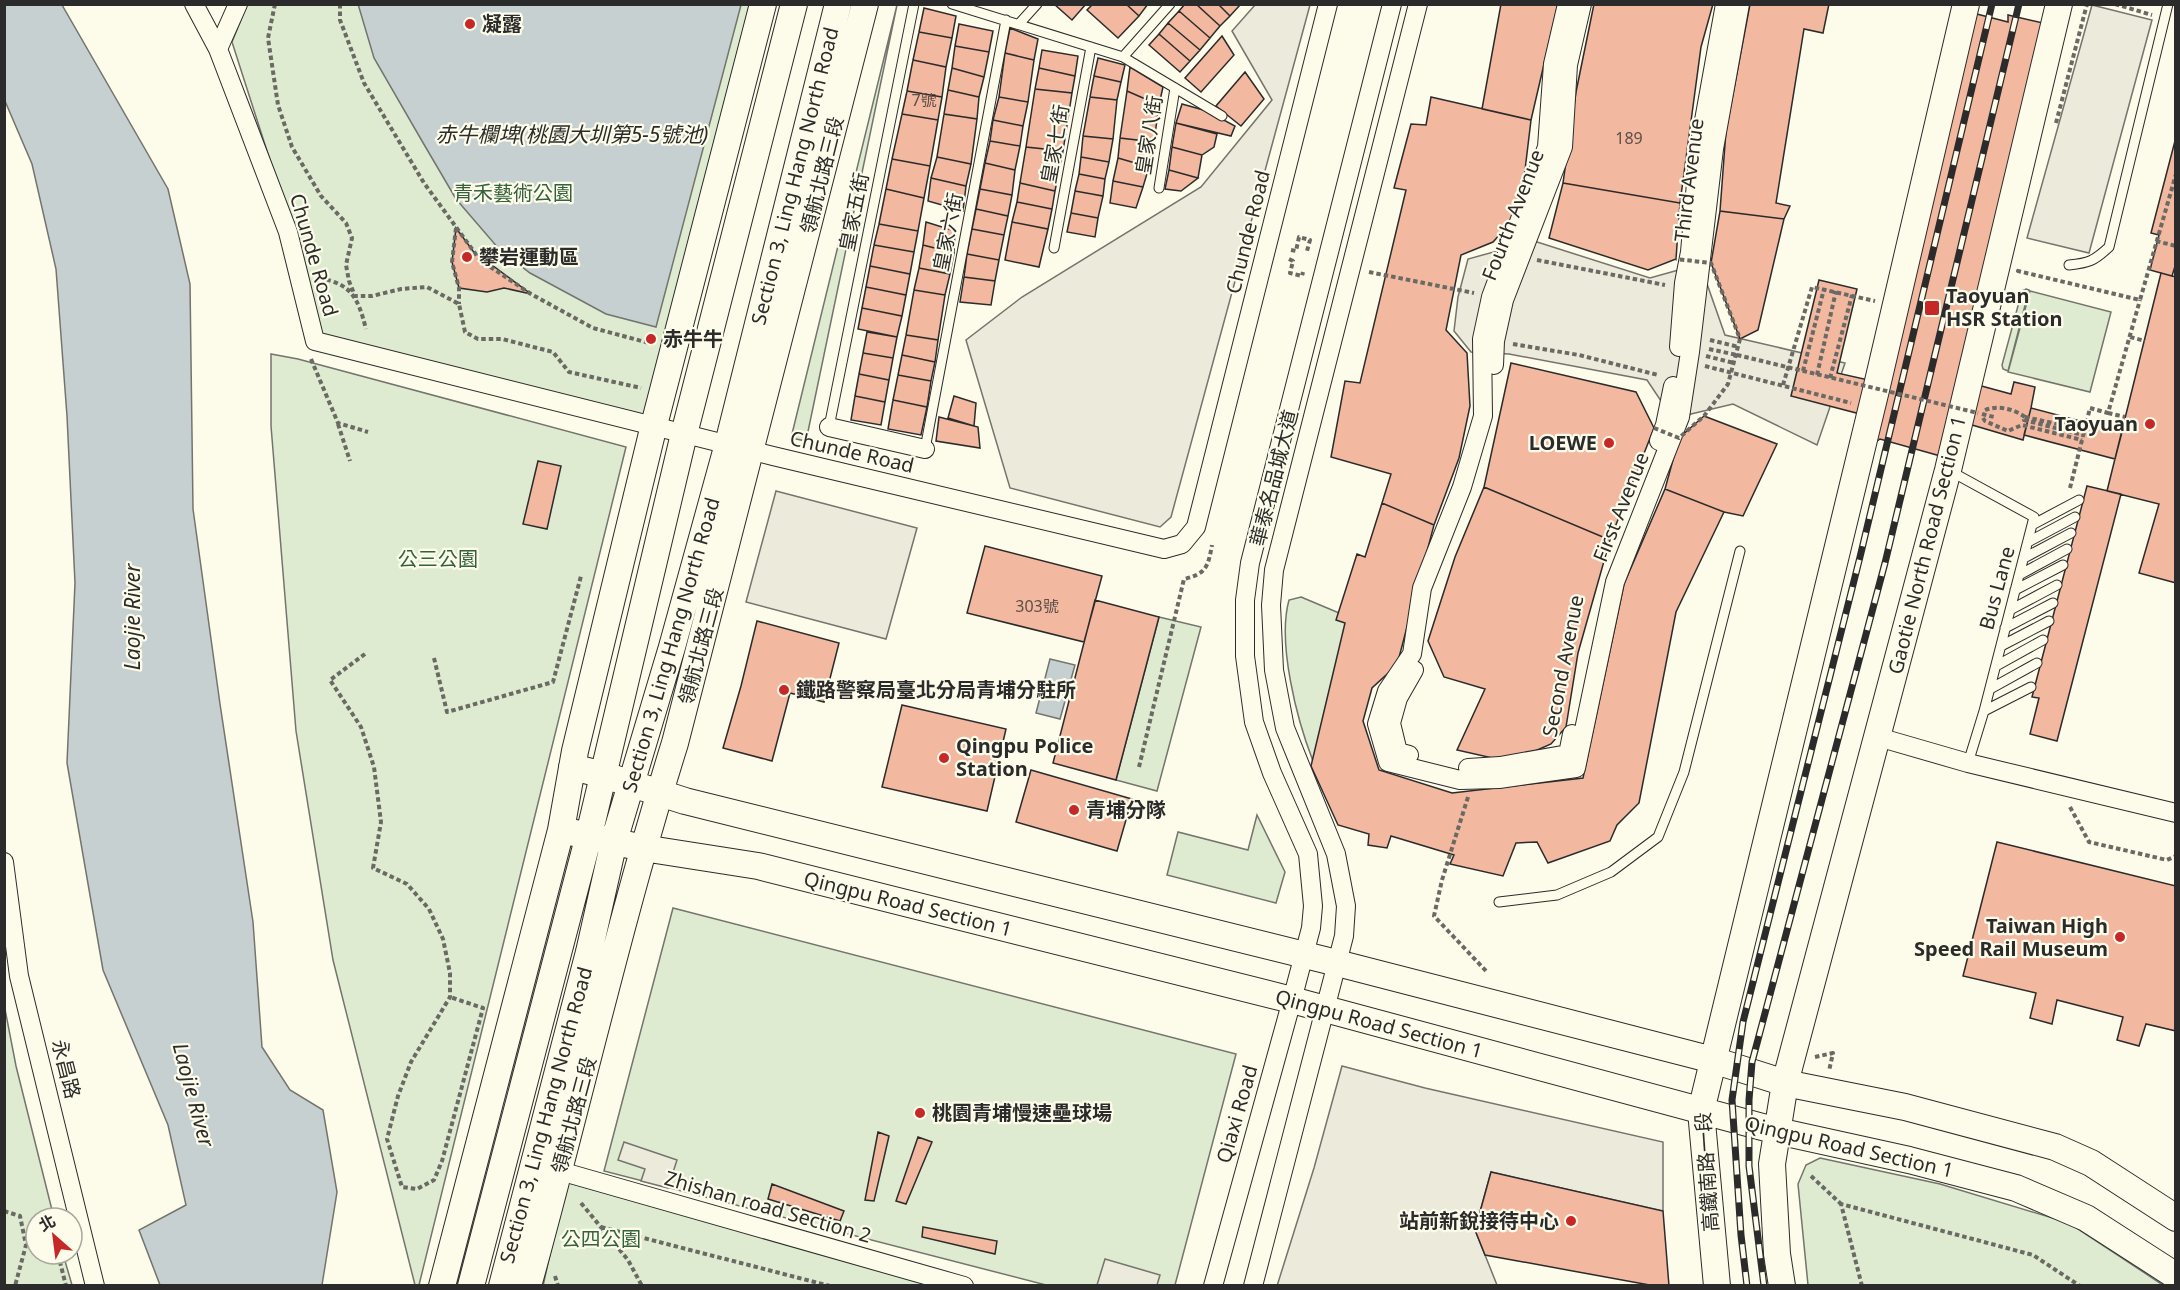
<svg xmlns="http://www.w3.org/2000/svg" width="2180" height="1290" font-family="'Noto Sans','Noto Sans TC',sans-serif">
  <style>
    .green { fill: #deebd1; stroke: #74746e; stroke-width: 1.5 }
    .parking { fill: #eceadb; stroke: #74746e; stroke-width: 1.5 }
    .water { fill: #c7d0d0; stroke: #74746e; stroke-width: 1.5 }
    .building { fill: #f2b8a0; stroke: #2b2b2b; stroke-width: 1.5 }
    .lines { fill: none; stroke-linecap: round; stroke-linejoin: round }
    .lane-casing { stroke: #2b2b2b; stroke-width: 11 }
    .street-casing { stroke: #2b2b2b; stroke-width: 20 }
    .secondary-casing { stroke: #2b2b2b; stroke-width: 28 }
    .path { stroke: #6a6964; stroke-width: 4; stroke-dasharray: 4.5 3; stroke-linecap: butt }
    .lane { stroke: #fdfbea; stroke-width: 9 }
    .street { stroke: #fdfbea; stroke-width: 18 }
    .secondary { stroke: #fdfbea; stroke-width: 26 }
    .rail-casing { stroke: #2b2b2b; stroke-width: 7 }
    .rail { stroke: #fdfbea; stroke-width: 4.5; stroke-dasharray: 14; stroke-linecap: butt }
    .path-bridge { stroke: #6a6964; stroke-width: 4; stroke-dasharray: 4.5 3; stroke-linecap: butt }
    .poi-dot { fill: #c62828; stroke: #fdfbea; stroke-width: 2 }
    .labels { text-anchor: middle; stroke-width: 4.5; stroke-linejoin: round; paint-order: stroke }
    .number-label { font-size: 16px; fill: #5d4e48 }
    .poi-label { font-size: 20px; font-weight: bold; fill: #2b2b2b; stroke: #fdfbea; text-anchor: start }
    .street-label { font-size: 20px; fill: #2b2b2b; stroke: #fdfbea }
    .park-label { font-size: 20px; fill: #34623c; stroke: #fdfbea }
    .water-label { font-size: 21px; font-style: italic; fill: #2b2b2b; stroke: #fdfbea }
  </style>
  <rect width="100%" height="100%" fill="#fdfbea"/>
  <path class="green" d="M247,5H756L648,420L319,337L285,207L232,42Z
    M897,5L806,441L791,438Z
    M2026,289L2029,290L2008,371L2003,369L2002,365L2022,291Z
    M2030,291L2111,312L2090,392L2008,372Z
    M271,354L298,359L626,447L419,1285H415L333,960L296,731L271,426Z
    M1301,597L1351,618L1313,761C1297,720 1277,643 1289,600Z
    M1159,617L1201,627L1157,791L1116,780Z
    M1257,815L1285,872L1276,903L1167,875L1178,832L1248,850Z
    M673,908L1236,1054L1175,1285H1046L604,1171Z
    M4,1004L16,1066L54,1218H36V1254H63L72,1285H5Z
    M1820,1158L1940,1184L2069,1223L2163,1285H1808L1798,1184L1806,1165Z
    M566,1182L936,1285L543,1286Z"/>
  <path class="parking" d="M1255,5H1310L1171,517L1160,527L1010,488L966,340L1022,297L1201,187L1272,100L1232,31Z
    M2092,5L2152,20L2089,253L2027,238Z
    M1534,241L1650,278L1700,264L1725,335L1845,363L1817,445L1733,404L1691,414L1682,419L1663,404L1647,380L1509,354L1471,352L1454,331L1458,297L1468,259Z
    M776,491L917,528L886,639L746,602Z
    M1342,1066L1425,1088L1663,1142V1211L1491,1172L1475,1230L1497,1285L1277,1286L1314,1168Z
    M624,1142L677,1160L668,1188L641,1181L645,1169L618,1160Z
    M1105,1259L1160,1275L1157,1285H1097Z"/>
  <path class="water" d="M358,4L741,5L656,327L606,314L530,273L499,249L456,199L422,141L374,58Z
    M4,5H62L168,189L190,284L193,509L220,704L253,922L262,1047L290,1090L323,1110L337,1192L322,1285H160L139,1230L186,1205L168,1125L103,970L67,763L75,583L67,416L56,269L32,164L5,101Z
    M1050,659L1075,665L1060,719L1036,713Z"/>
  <path class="building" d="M1054,4H1086L1072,20Z
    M1093,4H1126L1139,16L1118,38L1087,10Z
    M1126,4H1148L1139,16Z
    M1185,4H1196L1220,26L1210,38L1179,11Z
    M1196,4H1218L1230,16L1220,26Z
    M1218,4H1239L1240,5L1230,16Z
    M1501,4H1558L1531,120L1482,109Z
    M1594,4H1713L1701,47L1680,203L1563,183L1576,92Z
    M1750,4H1829L1823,33L1804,29L1776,203L1790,206L1784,219L1720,211L1726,131Z
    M924,8L956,16L952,38L919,32Z
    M1179,11L1210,38L1200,50L1168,23Z
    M1969,12L2008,22V15L2056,26L1963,381L2011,394L2014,382L2035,387L2031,408L2023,440L1955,420L1944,457L1880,439L1853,459Z
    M1168,23L1200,50L1190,61L1159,34Z
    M959,24L993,31L989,52L955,46Z
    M1010,28L1038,39L1034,60L1005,53Z
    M919,32L952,38L946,67L913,60Z
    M1159,34L1190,61L1180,72L1149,45Z
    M1222,36L1234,55L1201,92L1185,78Z
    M955,46L989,52L984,77L952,68Z
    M1042,50L1078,56L1075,76L1039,68Z
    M1005,53L1034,60L1028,102L999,97Z
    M1098,58L1125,65L1121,82L1094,76Z
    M913,60L946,67L942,97L907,91Z
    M1130,67L1163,87L1159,105L1127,91Z
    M952,68L984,77L979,97L948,90Z
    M1039,68L1075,76L1072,93L1035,89Z
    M1245,72L1264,99L1241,126L1216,106Z
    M1094,76L1121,82L1117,100L1090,97Z
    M1035,89L1072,93L1063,151L1026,147Z
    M948,90L979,97L977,119L944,114Z
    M907,91L942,97L938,120L902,114Z
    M1127,91L1159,105L1154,142L1120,138Z
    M999,97L1028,102L1023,126L993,120Z
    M1090,97L1117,100L1113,139L1083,136Z
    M1431,97L1531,120L1520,212L1493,242L1461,255L1446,330L1467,353L1470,406L1459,458L1434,525L1382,503L1391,474L1331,457L1345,381L1360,383L1406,190L1394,188L1411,124L1426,125Z
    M1182,104L1207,111L1235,126L1231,136L1176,123Z
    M902,114L938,120L930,166L892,159Z
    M944,114L977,119L971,164L937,157Z
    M993,120L1023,126L1020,146L990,141Z
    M1176,123L1217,134L1214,147L1202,155L1172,147Z
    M1083,136L1113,139L1109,162L1081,157Z
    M2176,137V263L2172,276L2150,270L2159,235L2151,233Z
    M1120,138L1154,142L1149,167L1118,158Z
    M990,141L1020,146L1015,170L985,163Z
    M1026,147L1063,151L1055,191L1020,183Z
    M1172,147L1202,155L1198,178L1169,170Z
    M937,157L971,164L966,186L931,178Z
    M1081,157L1109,162L1105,179L1079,174Z
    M1118,158L1149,167L1143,187L1113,181Z
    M892,159L930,166L924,198L886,189Z
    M985,163L1015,170L1012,195L980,189Z
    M1169,170L1198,178L1181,191L1165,189Z
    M1079,174L1105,179L1103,196L1075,191Z
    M931,178L966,186L963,211L928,201Z
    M1113,181L1143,187L1136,208L1110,203Z
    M1020,183L1055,191L1052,209L1017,202Z
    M1563,183L1680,203L1676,259L1648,270L1549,238Z
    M886,189L924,198L918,231L879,224Z
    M980,189L1012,195L1008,216L976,209Z
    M1075,191L1103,196L1098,218L1071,213Z
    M1017,202L1052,209L1048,229L1012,222Z
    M976,209L1008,216L1004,235L972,229Z
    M1720,211L1784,219L1758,330L1740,339L1711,263Z
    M1071,213L1098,218L1095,237L1067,232Z
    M926,222L955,231L954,253L923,245Z
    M1012,222L1048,229L1039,267L1005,260Z
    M879,224L918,231L914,252L874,245Z
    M456,228L473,251L531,294L504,288L487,292L459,288L452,262Z
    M972,229L1004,235L999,260L967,254Z
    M874,245L914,252L910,274L870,266Z
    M923,245L954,253L950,274L919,268Z
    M967,254L999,260L995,281L964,277Z
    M870,266L910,274L906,295L866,287Z
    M919,268L950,274L945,295L914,290Z
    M2161,273L2176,277V583L2139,573L2159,504L2107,491Z
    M964,277L995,281L991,305L960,302Z
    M1819,280L1857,289L1837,373L1873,381L1864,415L1791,396Z
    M866,287L906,295L902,316L862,308Z
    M914,290L945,295L938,340L906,335Z
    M862,308L902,316L897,337L858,329Z
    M867,332L897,337L893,358L863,353Z
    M906,335L938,340L935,362L902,355Z
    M863,353L893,358L889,380L859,374Z
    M902,355L935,362L931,381L898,375Z
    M1511,363L1636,392L1654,428L1610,540L1484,487Z
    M859,374L889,380L885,402L855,396Z
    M898,375L931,381L927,407L893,400Z
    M855,396L885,402L881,425L851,420Z
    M954,396L976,403L974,426L948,418Z
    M893,400L927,407L921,435L888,429Z
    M2031,408L2122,432L2115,459L2024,435Z
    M1704,416L1777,444L1743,516L1724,512L1665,489L1679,438Z
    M939,417L978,427L980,448L936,441Z
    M538,461L561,466L547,529L523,524Z
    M2087,486L2121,494L2057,741L2030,734L2039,698L2032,697Z
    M1484,487L1610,540L1578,653L1566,727L1551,744L1510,762L1457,750L1485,689L1444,677L1428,641L1455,557Z
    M1665,489L1724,512L1676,612L1639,803L1617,825L1610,841L1548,863L1537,842L1516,843L1503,876L1450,864L1454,855L1391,836L1387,848L1368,845L1369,834L1338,825L1311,766L1345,623L1336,620L1357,554L1365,557L1382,503L1434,525L1397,665L1372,688L1363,721L1379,770L1452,793L1583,778L1624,584Z
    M985,546L1102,576L1084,642L967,613Z
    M1095,600L1159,617L1116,780L1053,763Z
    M757,621L839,643L824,702L790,693L772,761L723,748L741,686Z
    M902,705L1006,729L987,811L882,787Z
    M1031,770L1132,799L1117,851L1016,822Z
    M1997,842L2176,886V1031L2146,1024L2139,1046L2117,1040L2123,1017L2057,1000L2052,1024L2030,1018L2036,993L1963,976Z
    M878,1132L889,1136L874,1201L865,1200Z
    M918,1137L932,1142L906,1204L896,1201Z
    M1491,1172L1663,1211L1669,1286H1655L1485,1255L1475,1230Z
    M772,1184L844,1211L840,1221L768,1199Z
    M923,1227L997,1241L995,1254L922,1237Z"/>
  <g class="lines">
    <g class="lane-casing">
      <path id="lane" d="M952,4L1123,57L1222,116
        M1019,24L1037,4
        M1123,57L1170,4
        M1159,188L1175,88
        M1054,248L1091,47
        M2069,265C2089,263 2094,261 2109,247L2168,4
        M829,427L914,4
        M925,449L1006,20
        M1950,471L2034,517L1984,711L1968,763
        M2032,525L2079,500
        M2028,542L2075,517
        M2024,558L2071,533
        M2019,575L2067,549
        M2015,590L2063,565
        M2010,610L2057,585
        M2005,628L2053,603
        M2001,646L2049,621
        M1996,666L2043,640
        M1990,689L2037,663
        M1984,711L2031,687
        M1499,902L1557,895L1611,872L1658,837L1684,772L1740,551"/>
    </g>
    <g class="street-casing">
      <path id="street" d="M194,4L218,49L288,232L315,341L773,456L1164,549L1182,544L1196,527L1328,4
        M1567,4L1553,64L1547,147L1491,297L1482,339L1483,416L1462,487L1422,588L1412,654L1387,691L1377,724L1388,762L1460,780L1499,779L1576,768L1615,582L1680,417L1690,352L1714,149L1740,4
        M218,49L238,4
        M1679,347L1684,283L1690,252L1699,148L1725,4
        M1494,365L1495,341L1504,300L1563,147L1568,65L1582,4
        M829,427L925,449
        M1659,441L1665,425L1673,386
        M1878,737L1968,763L2176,813
        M1409,755L1398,752L1391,723L1398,698L1414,670
        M1468,768L1500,766L1568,754L1572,734
        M4,862L19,976L95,1286
        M560,1171L964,1286
        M1213,1286L1292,1000L1311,928L1313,906L1308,854L1272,773L1254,722L1245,656V600L1250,563L1392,4
        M1253,1286L1337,963L1344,936L1346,906L1336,854L1285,728L1274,670L1271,605L1274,570L1418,4"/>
    </g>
    <g class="secondary-casing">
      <path id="secondary" d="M572,767L604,775L685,801L1337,963L1713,1060L1785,1083L1905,1107L2055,1147L2091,1163L2176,1218
        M561,830L643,848L758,866L1292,1000L1777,1131L1909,1160L2016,1188L2086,1218L2176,1276
        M442,1286L561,830L575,751L654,425L763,4
        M471,1286L589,835L684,434L794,4
        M502,1286L589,952L614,841L672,647L728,444L838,4
        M528,1286C578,1105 619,922 675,743L865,4
        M1717,1286L1701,1111L1876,390L1966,4
        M1782,1286L1777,1254L1772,1164L1785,1083L1948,470L2059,4"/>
    </g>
    <path class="path" d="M275,4L268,38L278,105L292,147L321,196L346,223L352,238L346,265L349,281L355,296H372L401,289L427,287L459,304L465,332L478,339H502L553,352L569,372L641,388
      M340,4V20L364,83L424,183L480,260L531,294L593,328L653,344
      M2115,4L2152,15
      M2056,123L2087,4
      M456,228L452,262L459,288V304
      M2156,241L2176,246
      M1291,250L1296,251L1299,237L1310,240L1307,251
      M1289,259L1293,261L1290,273L1302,276L1303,272
      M1537,260L1665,285
      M2019,270L2018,271L2140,300L2176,174
      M1369,272L1474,293
      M319,278C352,284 358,298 366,329
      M2130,337L2145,341
      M1710,340L1739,347
      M1513,344L1579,355L1658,375
      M1709,349L1737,355
      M1706,356L1734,363
      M311,359L338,423L368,432
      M1705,366L1851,403
      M1803,371L1824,289
      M1817,375L1836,291
      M1830,378L1852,295
      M1783,385L1812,287L1875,301
      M1985,410C1998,405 2014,409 2025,417L2024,420L2083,435
      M2108,413L2125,417
      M1982,414L1994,417
      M2025,417L2085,430
      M1983,418L1985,421L2008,431L2022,425L2082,440
      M338,424L350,461
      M2070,488L2090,408L2108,413L2140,300
      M365,654L330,680L361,727L374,767L381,822L373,868L407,884L429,909L443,939L450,973V997L411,1062L398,1096L387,1139L402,1187L417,1189L434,1180L442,1161L483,1008L450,997
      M434,658L447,712L553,682L581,576
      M1139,767L1184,579C1206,574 1208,567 1212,545
      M1468,797L1442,880L1434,916L1486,971
      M2070,807L2089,842L2167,860L2176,856
      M1815,1057L1833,1053L1829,1071
      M1811,1176L1841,1204
      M581,1203L628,1260L642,1286
      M4,1211L20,1216L26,1245L15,1286
      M601,1227L830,1286
      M26,1245L36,1242
      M58,1254L66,1286
      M555,1276L558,1286
      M1862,1286L1841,1204L2033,1255L2080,1286"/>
    <use href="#lane" class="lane"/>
    <use href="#street" class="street"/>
    <use href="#secondary" class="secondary"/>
    <g class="rail-casing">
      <path id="rail" d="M1747,1286L1741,1235L1732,1100L1743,1022L1860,557L1992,4
        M1764,1286L1749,1166V1100L1752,1062L1885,563L2019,4"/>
    </g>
    <use href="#rail" class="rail"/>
    <path class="path-bridge" d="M1737,355L1978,413
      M1654,428L1679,438L1704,416L1728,384L1740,339L1711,263L1676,259"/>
  </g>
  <g class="poi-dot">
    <circle cx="470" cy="24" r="6"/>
    <circle cx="467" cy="257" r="6"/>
    <rect x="1924" y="300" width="16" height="16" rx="3"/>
    <circle cx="651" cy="339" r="6"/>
    <circle cx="2150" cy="424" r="6"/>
    <circle cx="1609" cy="443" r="6"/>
    <circle cx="784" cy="690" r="6"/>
    <circle cx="944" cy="758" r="6"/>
    <circle cx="1074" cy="810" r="6"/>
    <circle cx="2120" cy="937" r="6"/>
    <circle cx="920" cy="1113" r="6"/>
    <circle cx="1571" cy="1221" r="6"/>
  </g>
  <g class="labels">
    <g class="number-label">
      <text x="924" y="106">7號</text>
      <text x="1629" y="144">189</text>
      <text x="1037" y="612">303號</text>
    </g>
    <g class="poi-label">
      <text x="482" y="31">凝露</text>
      <text x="479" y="264">攀岩運動區</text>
      <text x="1946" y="303">Taoyuan<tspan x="1946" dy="23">HSR Station</tspan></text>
      <text x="663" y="346">赤牛牛</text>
      <text x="2138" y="431" text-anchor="end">Taoyuan</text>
      <text x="1597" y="450" text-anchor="end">LOEWE</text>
      <text x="796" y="697">鐵路警察局臺北分局青埔分駐所</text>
      <text x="956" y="753">Qingpu Police<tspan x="956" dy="23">Station</tspan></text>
      <text x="1086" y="817">青埔分隊</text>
      <text x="2108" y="933" text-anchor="end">Taiwan High<tspan x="2108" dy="23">Speed Rail Museum</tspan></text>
      <text x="932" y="1120">桃園青埔慢速壘球場</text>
      <text x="1559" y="1228" text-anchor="end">站前新銳接待中心</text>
    </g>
    <g class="street-label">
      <text transform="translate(1149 135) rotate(-81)" y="7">皇家八街</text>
      <text transform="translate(1055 144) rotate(-80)" y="7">皇家七街</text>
      <text transform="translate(822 175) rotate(-76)" y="7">領航北路三段</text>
      <text transform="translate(795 176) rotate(-76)" y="7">Section 3, Ling Hang North Road</text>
      <text transform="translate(1689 180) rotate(-83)" y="7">Third Avenue</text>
      <text transform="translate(854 212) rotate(-79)" y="7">皇家五街</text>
      <text transform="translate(1513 215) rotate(-69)" y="7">Fourth Avenue</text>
      <text transform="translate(948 232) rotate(-79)" y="7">皇家六街</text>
      <text transform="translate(1248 232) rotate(-76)" y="7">Chunde Road</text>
      <text transform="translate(314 255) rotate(74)" y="7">Chunde Road</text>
      <text transform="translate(852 452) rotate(13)" y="7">Chunde Road</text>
      <text transform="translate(1274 478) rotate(-76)" y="7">華泰名品城大道</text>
      <text transform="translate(1621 507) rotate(-68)" y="7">First Avenue</text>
      <text transform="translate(1927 545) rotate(-76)" y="7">Gaotie North Road Section 1</text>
      <text transform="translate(1997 588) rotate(-75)" y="7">Bus Lane</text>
      <text transform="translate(671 645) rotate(-74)" y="7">Section 3, Ling Hang North Road</text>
      <text transform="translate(701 646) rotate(-75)" y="7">領航北路三段</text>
      <text transform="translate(1563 666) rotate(-79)" y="7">Second Avenue</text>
      <text transform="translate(908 904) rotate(14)" y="7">Qingpu Road Section 1</text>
      <text transform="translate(1379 1024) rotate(15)" y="7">Qingpu Road Section 1</text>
      <text transform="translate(66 1069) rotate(76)" y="7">永昌路</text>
      <text transform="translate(1237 1114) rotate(-74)" y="7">Qiaxi Road</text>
      <text transform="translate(546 1115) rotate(-75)" y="7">Section 3, Ling Hang North Road</text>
      <text transform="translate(574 1115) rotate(-75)" y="7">領航北路三段</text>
      <text transform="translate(1849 1147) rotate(13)" y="7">Qingpu Road Section 1</text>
      <text transform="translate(1707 1172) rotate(-94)" y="7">高鐵南路一段</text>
      <text transform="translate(768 1207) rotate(16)" y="7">Zhishan road Section 2</text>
    </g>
    <g class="park-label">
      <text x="513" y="200">青禾藝術公園</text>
      <text x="438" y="566">公三公園</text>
      <text x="601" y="1246">公四公園</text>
    </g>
    <g class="water-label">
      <text x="572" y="142">赤牛欄埤(桃園大圳第5-5號池)</text>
      <text transform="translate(133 617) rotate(-90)" y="7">Laojie River</text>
      <text transform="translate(193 1095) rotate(75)" y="7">Laojie River</text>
    </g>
  </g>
  <rect width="2180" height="1290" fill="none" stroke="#2b2b2b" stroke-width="12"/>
  <g transform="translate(54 1236) rotate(332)"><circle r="28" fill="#fdfbea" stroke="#a9a89e" stroke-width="1.5"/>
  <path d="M0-4.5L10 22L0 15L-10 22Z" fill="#c62828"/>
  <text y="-9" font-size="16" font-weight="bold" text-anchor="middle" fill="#2b2b2b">北</text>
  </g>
</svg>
